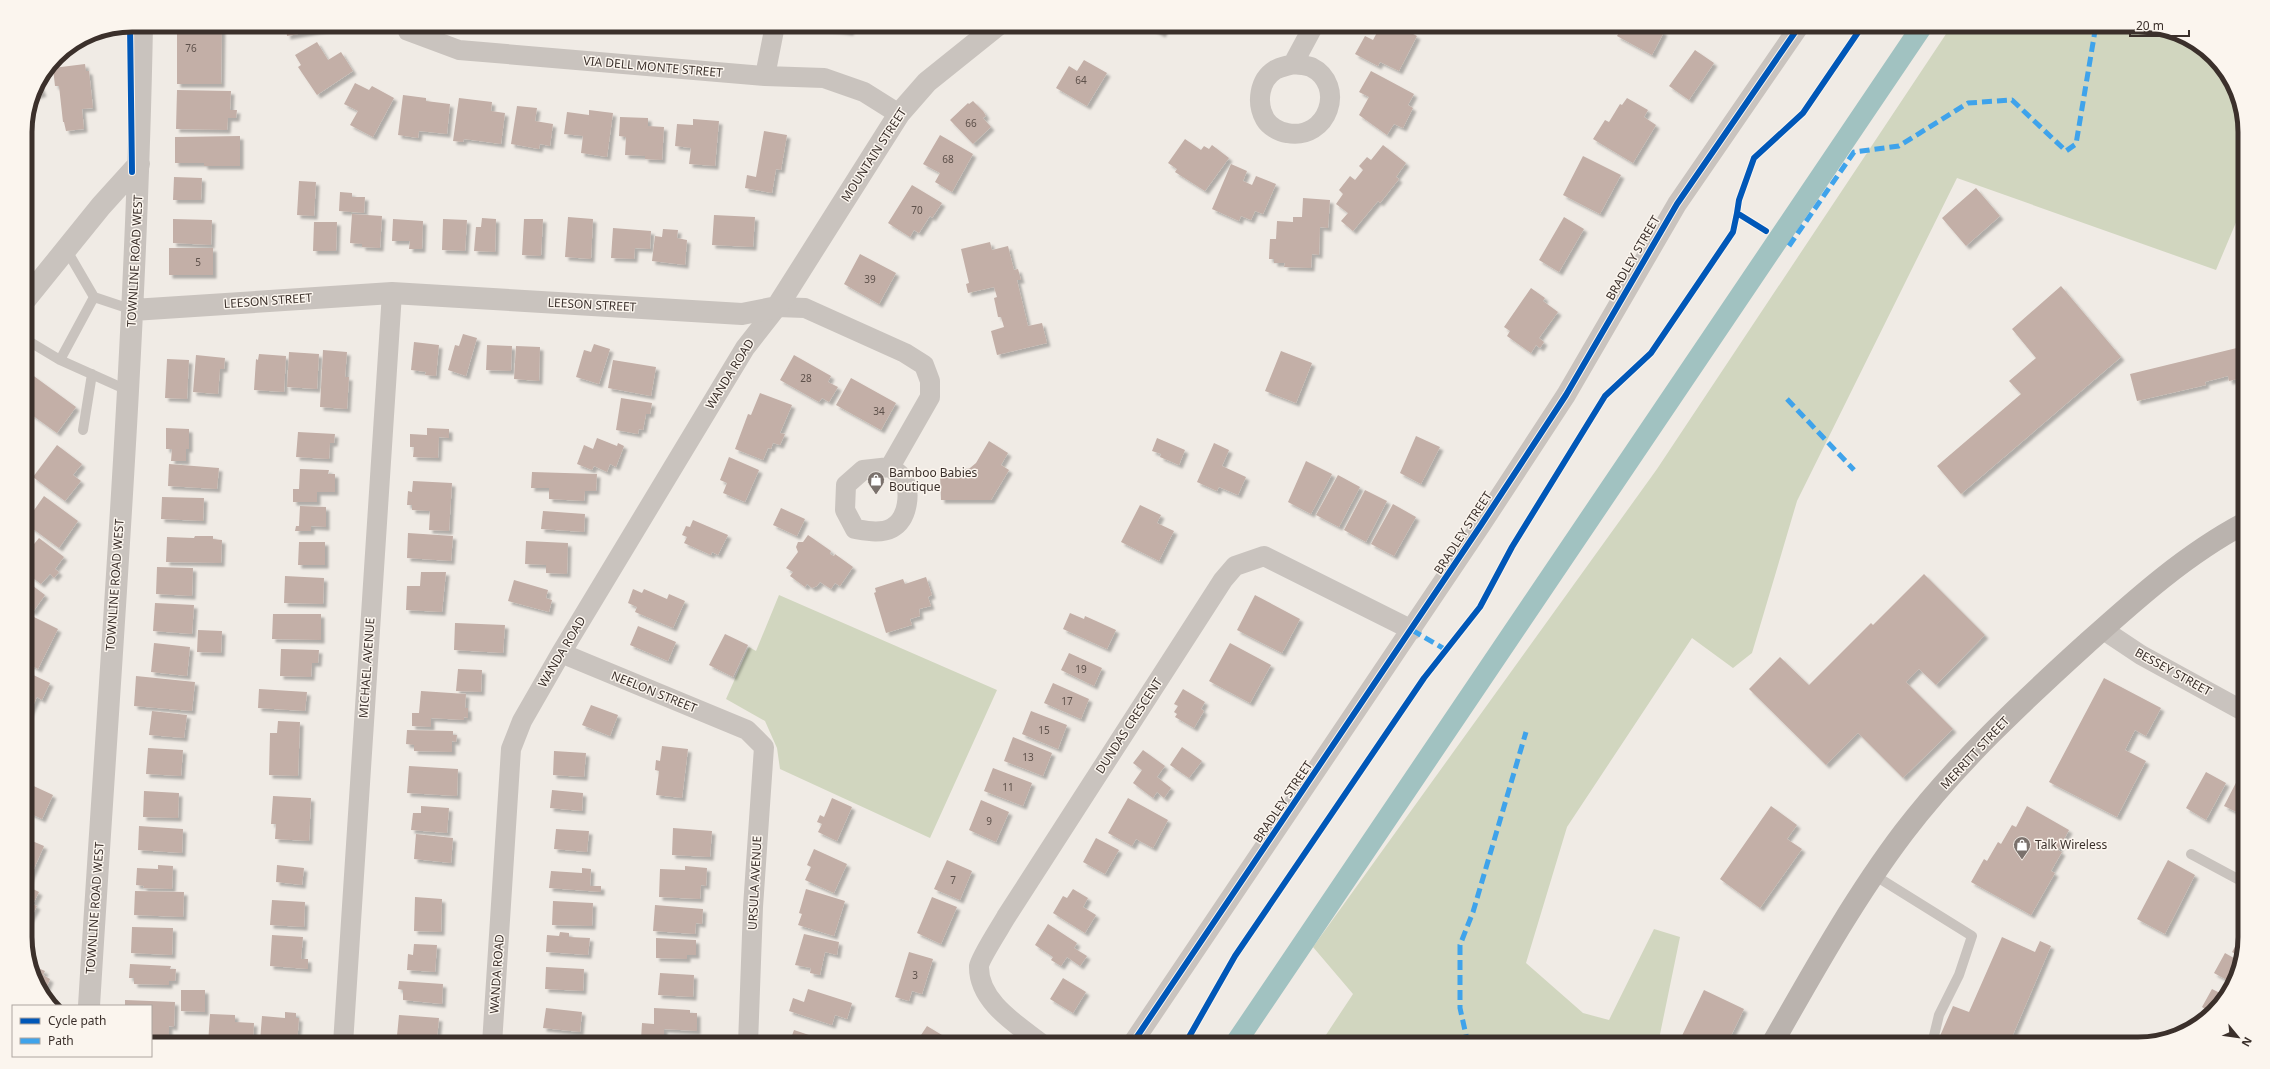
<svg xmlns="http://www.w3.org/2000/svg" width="2270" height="1069" font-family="'Noto Sans',sans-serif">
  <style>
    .green { fill: #d1d6bf }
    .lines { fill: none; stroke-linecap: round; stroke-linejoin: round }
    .canal { stroke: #a1c2c1; stroke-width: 21 }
    .building { fill: #c3afa7; filter: url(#shadow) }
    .service { stroke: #c9c3be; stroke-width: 10 }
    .minor { stroke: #c9c3be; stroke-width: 20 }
    .tertiary { stroke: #c9c3be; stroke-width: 22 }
    .secondary { stroke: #bab3ae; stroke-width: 22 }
    .quiet { stroke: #3fa3eb; stroke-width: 5; stroke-dasharray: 10 5; stroke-linecap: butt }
    .cycleway-casing { stroke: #fbf5ee; stroke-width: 8 }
    .cycleway { stroke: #0057b8; stroke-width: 6 }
    .labels { text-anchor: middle; stroke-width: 3; stroke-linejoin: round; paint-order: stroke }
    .number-label { font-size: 10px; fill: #5d504a }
    .street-label { font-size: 12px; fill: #3b302b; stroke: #fbf5ee }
    .poi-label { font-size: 12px; fill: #3b302b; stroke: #fbf5ee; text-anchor: start }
    .rim { fill: none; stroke: #3b302b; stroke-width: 5 }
  </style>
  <defs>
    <filter id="shadow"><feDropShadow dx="3.5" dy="3.5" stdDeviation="1" flood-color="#0004"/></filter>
  </defs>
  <rect width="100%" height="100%" fill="#f0ebe5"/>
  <path class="green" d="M1952,25H2138L2185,36L2227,73L2245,126V201L2216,270L1957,178L1797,501L1752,653L1733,668L1692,638L1567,827L1526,963L1583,1013L1609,1020L1654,929L1680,937L1658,1044H1320L1353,994L1313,947L1657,469Z
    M779,595L997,690L930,838L780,769L777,748L765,721L726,699L749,647L756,651Z"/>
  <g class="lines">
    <path class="canal" d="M1235,1044L1923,25"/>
  </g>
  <path class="building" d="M177,25H222L221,84H177Z
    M286,25H330L331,28L287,36Z
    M822,25H851L850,32L822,28Z
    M1145,25H1167L1162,34Z
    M1381,25H1396L1417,36L1399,71L1380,62L1378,66L1355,54L1365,36L1373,40Z
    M1418,25H1429L1427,29Z
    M1623,25H1652L1664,32L1652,55L1617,36Z
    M317,42L328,60L341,52L353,71L317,95L298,67L301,65L295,55Z
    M1695,50L1714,63L1689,100L1669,86Z
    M1084,60L1107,73L1087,106L1056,88L1069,66L1077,71Z
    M85,64L86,71H89L93,108L82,109L84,129L66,131L64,122H63L59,86H55L53,68Z
    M1371,71L1414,94L1408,105L1413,108L1403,128L1394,124L1387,135L1359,115L1369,97L1359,92Z
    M39,83L43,93L32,97L33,91Z
    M355,83L369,90L372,86L394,98L373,137L350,125L358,111L344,104Z
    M177,90L231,91L230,110H237L236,118H228L227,130L176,129Z
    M403,95L426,98V101L450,104L447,134L419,131L418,138L398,135Z
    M459,98L492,102L491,111L505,113L501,144L464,139L463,142L453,141Z
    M1627,98L1648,110L1644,117L1656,125L1633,163L1593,139L1605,120L1609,122L1620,104L1622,105Z
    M973,101L983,111L986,116L983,118L991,127L973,144L950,120L968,103L969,104Z
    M517,106L537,108L535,121L553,124L550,146L540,144L539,149L511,144Z
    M589,110L613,113L607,157L581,153L583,136L564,134L567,112L589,115Z
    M620,117L648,118V126L664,127L662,160L645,159V156L625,155L626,137L619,136Z
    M693,119L719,121L715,166L689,164L691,148L675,146L677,124L693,125Z
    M764,131L787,135L781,170L776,169L772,193L745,188L747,175L756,177Z
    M940,135L973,154L952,192L935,182L940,173L923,164Z
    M240,136V166H204V163H175V137Z
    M1185,139L1201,150L1204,146L1209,149L1212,145L1229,158L1205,191L1175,172L1177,169L1168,163Z
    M1383,145L1406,163L1396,177L1399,179L1380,203L1378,201L1353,231L1341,221L1348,213L1336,204L1343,194L1339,190L1350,176L1355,180L1363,170L1359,166L1367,157L1371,160Z
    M1583,156L1621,175L1600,214L1563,195Z
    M1231,164L1247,171L1243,181L1252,185L1256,176L1276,184L1263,214L1255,211L1251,220L1241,216L1239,221L1212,209Z
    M174,177L202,178L201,200H173Z
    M299,181L316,182L314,216L297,215Z
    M912,185L942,203L932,218L930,216L919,233L914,230L910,237L888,223Z
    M1976,188L2000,216L1966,246L1942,218Z
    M340,192L352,193V197H365L364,213L339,211Z
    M1303,198L1330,200L1328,228L1320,227L1319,255L1312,254L1311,268L1284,267L1285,263H1274V259H1269L1270,239H1276L1277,221L1293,222V217H1302Z
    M352,214L382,216L380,248L362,247V244L350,243Z
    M714,215L755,217L753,247L712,245Z
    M568,217L593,219L591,259L565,257Z
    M1564,217L1584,229L1559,272L1539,260Z
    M482,218L496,219L495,252L474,251L476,227H481Z
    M173,219L212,220L211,245L173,243Z
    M393,219L423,221L422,249H409L410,241H392Z
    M443,219L467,220L465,251L442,250Z
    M524,219H543L541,256L522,255Z
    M314,222H337L336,251H313Z
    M613,228L651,231L650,249L635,248L634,259L611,258Z
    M663,229L678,230L677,238L687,240L685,265L652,261L655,236L662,237Z
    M990,242L992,250L1008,246L1014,270L1018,269L1021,280H1017L1028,326L1042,323L1047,343L997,355L991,331L1004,327L1001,317H998L994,298L997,297L994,287L968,293L966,284L969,283L961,249Z
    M169,248H213V275H169Z
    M860,254L896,273L879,304L844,284Z
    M2061,286L2121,357L1961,494L1937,466L2021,394L2009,381L2036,358L2012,329Z
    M1531,288L1545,298L1543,301L1558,312L1539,338L1544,342L1540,348L1536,345L1531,353L1507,336L1510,331L1504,327Z
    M463,334L477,338L466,376L448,370L455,345L459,346Z
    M414,342L439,345L436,376L425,375L426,372L411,370Z
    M594,344L610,349L599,384L576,377L584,350L591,352Z
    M487,345L512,346L511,371L486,370Z
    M516,346L540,347L539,381L514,379Z
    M2245,346V377L2229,381L2228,376L2205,382L2206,385L2137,401L2130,374Z
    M323,350L347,352L345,377H349L347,409L320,407Z
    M1281,351L1312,363L1296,403L1265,391Z
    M289,352L319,354L317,389L287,387Z
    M259,354L286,356L284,392L254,390L256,359L258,360Z
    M196,355L225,358L224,369H220L218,394L193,392Z
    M794,355L831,376L828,382L838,387L829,402L822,398L819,402L780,380Z
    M167,359L189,360L187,399L165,398Z
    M613,360L656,367L651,396L608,388Z
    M31,374L76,407L57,433L25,410V382Z
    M851,378L896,403L881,430L836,405Z
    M760,393L792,405L780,433L785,434L780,445L773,443L771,449L768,448L763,460L735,449L748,414L751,415Z
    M621,398L652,403L650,414H646L643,430L639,429L638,434L616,430Z
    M166,428L189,429V449H186V461H171L172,449H166Z
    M427,428L449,429V438L439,437L438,458L413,457L414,447H410V434L427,435Z
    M298,432L335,434L334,443H330L329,459L296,457Z
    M1416,436L1440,447L1421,484L1400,473Z
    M597,438L617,446L618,443L624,446L616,467L610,464L607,472L594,466L592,470L577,464L584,445L593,449Z
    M1157,438L1185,450L1179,465L1160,457L1161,454L1152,451Z
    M989,441L1008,453L1001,465L1009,470L991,500H941L940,474H960L961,470L970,468L976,463Z
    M1214,443L1229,450L1222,466L1246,477L1238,495L1219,487L1217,491L1197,482Z
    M57,445L82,464L73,475L81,481L65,501L33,477Z
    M729,457L759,470L745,502L723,493L727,483L720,480Z
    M1306,461L1332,474L1311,514L1288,502Z
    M169,464L219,468L217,489L168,486Z
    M300,469L329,470L328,474H335V492H317V502H293V489H299Z
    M532,472L597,474L596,491H585L584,501L549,499V488H531Z
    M1338,475L1360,487L1339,527L1316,515Z
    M413,481L452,483L449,531L429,530L430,511L412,510V505H407L408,491L412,492Z
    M1365,490L1387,501L1366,542L1344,530Z
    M44,496L78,521L59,548L25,523Z
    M162,497L204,498L203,521L161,519Z
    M1393,504L1416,517L1394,556L1371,544Z
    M1140,505L1161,515L1157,523L1174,531L1159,561L1121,542Z
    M300,506L326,507V527L311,526V531H295L296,526H299Z
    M781,508L805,519L797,536L773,525Z
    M543,511L585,514L584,532L541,529Z
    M693,520L728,535L718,555L712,552L711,555L684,543L687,537L682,535L686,526L690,527Z
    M408,533L453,536L451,561L407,558Z
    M808,535L831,551L830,554L834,556L835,554L853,567L840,586L835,583L831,589L820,582L817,586L812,588L807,584L805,587L790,576L793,572L786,568L798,552L796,547L798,542H803Z
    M195,536H213V539L222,540L221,563L166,562L167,537L194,538Z
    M39,538L64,557L55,569L59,572L54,578L50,574L41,584L25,572V555Z
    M526,541L568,543L567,574L546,573V565L525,564Z
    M299,542H325V565H298Z
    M157,567L193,568L192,596L156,594Z
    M421,572H446L442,612L406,610L407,586H420Z
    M1924,574L1985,635L1936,685L1919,669L1906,682L1953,729L1903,778L1858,733L1826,765L1749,689L1780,657L1809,685L1871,623L1873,625Z
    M285,576L324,578L323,604L284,603Z
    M926,577L932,595L928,597L931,606L919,609L920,616L910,619L912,625L886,633L874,593L876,592L875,588L903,579L905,584Z
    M25,580L45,595L33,612L25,607Z
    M514,580L548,590L546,598L552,600L549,612L508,601Z
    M633,589L642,593L644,589L667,599L669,594L685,601L673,628L635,612L637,607L628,603Z
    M1255,595L1300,619L1282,653L1237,630Z
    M155,603L194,605L192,634L153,631Z
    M1070,613L1084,619L1085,616L1116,630L1107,649L1063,629Z
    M273,614H321V640L272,639Z
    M34,617L58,629L38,669L25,662V636Z
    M455,623L505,625L503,653L454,650Z
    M638,626L676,642L668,661L630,645Z
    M198,630L222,631L221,653L197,652Z
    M725,634L748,645L733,677L709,665Z
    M154,643L190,647L187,676L151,672Z
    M1230,643L1271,665L1250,703L1209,681Z
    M281,649L319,650L318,663H312L311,677L280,676Z
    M1069,653L1102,668L1094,686L1061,670Z
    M458,669L482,670L481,692L456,691Z
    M25,671L50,683L42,700L37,697L29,714L25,712Z
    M136,676L195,682L192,711L134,706Z
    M2104,678L2161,708L2146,736L2135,730L2125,750L2146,761L2117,817L2049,782Z
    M1053,683L1089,699L1081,719L1044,703Z
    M259,689L307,692L305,711L258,708Z
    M1183,689L1205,702L1201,709L1204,711L1194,728L1175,717L1177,714L1174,712L1178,706L1174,704Z
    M421,691L466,694L465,708H468V718L464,717V720L431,718V727L412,726V713H419Z
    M591,705L618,715L610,736L582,725Z
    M152,711L187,715L184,738L149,735Z
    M1031,711L1067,725L1058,749L1022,734Z
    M278,721L300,722L298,776L269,775L270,733H277Z
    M407,730L453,731V735H457L456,742L452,741V752L414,751V745L406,744Z
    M1013,737L1052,753L1043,776L1004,761Z
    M662,746L688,749L682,798L656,795L659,771L655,770L656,760L660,761Z
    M1182,747L1202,761L1189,778L1170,765Z
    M148,748L183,750L181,776L146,774Z
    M1143,750L1165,766L1157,777L1171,788L1164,798L1157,792L1153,798L1133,783L1142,770L1133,763Z
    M554,751L586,753L584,777L553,775Z
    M409,766L458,769L457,796L407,793Z
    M993,768L1032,783L1023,806L984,791Z
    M2206,772L2226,783L2206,820L2186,808Z
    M2241,773L2245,775V816L2224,806Z
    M25,782L53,795L42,819L25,811Z
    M552,790L583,793L582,811L550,808Z
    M144,791L179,793L178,818L143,817Z
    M273,796L311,798L309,841L275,839L276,824H271Z
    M832,798L852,807L837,841L818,832L822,824L817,822L820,815L824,817Z
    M1128,798L1168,820L1153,848L1136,839L1132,846L1108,833Z
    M981,800L1009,812L996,842L969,830Z
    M421,806L449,808L447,833L411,830L413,813H421Z
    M1771,806L1797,825L1787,839L1802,849L1760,908L1720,879Z
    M2027,806L2069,830L2058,850L2062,852L2051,871L2055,873L2031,915L1971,882L1984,859L1987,861L1998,842L2001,844L2012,825L2016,827Z
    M139,826L183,829L182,853L138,850Z
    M673,828L712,831L710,857L672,855Z
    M556,829L589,831L587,852L554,849Z
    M416,834L453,838L451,863L414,859Z
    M25,838L44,846L29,880L25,879Z
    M1096,838L1119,850L1105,874L1083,862Z
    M814,849L847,864L834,893L805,880L811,867L807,865Z
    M947,860L972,871L960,900L934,889Z
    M2168,860L2195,875L2165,934L2137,919Z
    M158,865L173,866L172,889L143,888L144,886L136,885L137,868L158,869Z
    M277,865L304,868L302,885L276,882Z
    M685,866L707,868L706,886L701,885L700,899L659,897L660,869L685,870Z
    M582,868L591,869L590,886H601V892L549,888L551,871L582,873Z
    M25,885L39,892L33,904L37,906L25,928Z
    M806,889L845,901L834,936L798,925L802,914L799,913Z
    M1073,889L1088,898L1083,907L1096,915L1085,933L1053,913L1063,896L1067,898Z
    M135,891L184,892L183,917L134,915Z
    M415,897L442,899L441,932L414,931Z
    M932,897L957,907L941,944L917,933Z
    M272,900L305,902L304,927L270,925Z
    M553,901L593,903L592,926L552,925Z
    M655,905L703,909L702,924L696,923L695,934L653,931Z
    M2245,914V923L2241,921Z
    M1048,924L1077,943L1074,948L1087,956L1080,966L1067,957L1061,966L1051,960L1053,957L1035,945Z
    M132,927L173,928L172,955L131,953Z
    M560,932L569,933V937L590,938L588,955L546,952L547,935L559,936Z
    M2243,933L2245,937L2240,957L2232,952Z
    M804,934L839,942L837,955L825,952L820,975L810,973L811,968L795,965Z
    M272,935L303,937L301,959H308V969L270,966Z
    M2002,937L2035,952L2040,941L2051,946L2009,1044H1958L1940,1036L1953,1006L1969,1012Z
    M656,938L696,940V955H687V959L656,958Z
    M414,944L437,945L435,972L407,970L408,954L413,955Z
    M909,952L933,959L922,994L912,991L909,1001L895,997Z
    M2225,953L2239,961L2234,984L2214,973Z
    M130,964L171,966L170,969H176L175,981H169V985L134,984V978H129Z
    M546,967L584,969L583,991L545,989Z
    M38,968L45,971L43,975L50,979L43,996L35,972Z
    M660,973L694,975L693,997L658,995Z
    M1063,978L1086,992L1073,1013L1050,999Z
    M399,981L443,984L442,1004L403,1000V990L398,989Z
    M808,989L852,1003L847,1019L835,1015L832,1025L789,1011L793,998L804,1002Z
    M2212,989L2224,995L2210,1012L2202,1007Z
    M181,990H205V1012L181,1011Z
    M1704,990L1744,1009L1727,1044H1678Z
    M125,1000L175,1002L174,1027L169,1026V1036L151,1035V1006H125Z
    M546,1008L582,1012L580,1032L543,1028Z
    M654,1008L690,1010V1013H697V1031L664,1029V1041L641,1040L642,1023L654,1024Z
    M285,1012L296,1013V1018H299L297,1044L260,1041L262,1016L285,1018Z
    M210,1014L235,1015V1022L254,1023L253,1044H208Z
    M399,1015L439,1018L437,1039L397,1036Z
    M2202,1016L2205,1017L2198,1025V1024Z
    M927,1026L957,1044H915Z
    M794,1030L821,1039L819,1044H789Z"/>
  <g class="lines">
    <path class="service" d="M66,249L94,297L133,310
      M94,297L60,360L127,390
      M25,339L60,360
      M83,430L92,374
      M2191,854L2245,883
      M1874,875L1972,936L1959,975L1939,1015L1932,1044"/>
    <path class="minor" d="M407,25L408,31L459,50L765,76L824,78L864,92L899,114
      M1293,64C1298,65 1306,65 1311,67C1347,85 1328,141 1287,133C1279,132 1269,126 1265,119C1256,103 1259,80 1275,70C1280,67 1287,66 1293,64L1314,25
      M765,76L775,25
      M890,467C893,470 899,473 902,477C912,491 908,519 892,528C881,534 867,531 855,529L845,510L846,485L863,470Z
      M2102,629L2141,655L2245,712
      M561,653L747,730L764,747L753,907L748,1044
      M343,1044L392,293
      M492,1044L511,749L522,721L561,653L745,348L777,307L805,308L905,353L924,365L930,381V397L890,467
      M1042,1044C1018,1025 978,1002 979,966C980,958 1001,926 1006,917L1223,580L1235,566L1264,556L1412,630
      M1132,1044L1481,525L1566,395L1677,204L1800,25"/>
    <path class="tertiary" d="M25,300L101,206L139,164
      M133,310L392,293L742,314L777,307L899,114L927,82L998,25
      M89,1006C109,679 136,352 142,25"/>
    <path class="secondary" d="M1772,1044C1813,972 1854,898 1904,832C1957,763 2022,702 2086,644C2135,600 2186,554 2245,523"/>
    <path class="quiet" d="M1789,246L1854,152L1899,146L1968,103L2012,100L2066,151L2076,144L2096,25
      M1787,399L1854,470
      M1412,630L1446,650
      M1468,1044L1460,1008V945L1473,912L1526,732"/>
    <g class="cycleway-casing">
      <path id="cycleway" d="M130,25L132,172
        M1766,231L1737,213L1739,200L1754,158L1803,113L1863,25
        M1132,1044L1481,525L1566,395L1677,204L1800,25
        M1185,1044L1235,956L1424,678L1480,607L1512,547L1605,396L1651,353L1733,232L1737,213"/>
    </g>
    <use href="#cycleway" class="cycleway"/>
  </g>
  <defs>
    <g id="shop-pin" transform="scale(0.9)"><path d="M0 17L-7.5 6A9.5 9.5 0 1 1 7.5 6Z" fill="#7a716c" stroke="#fbf5ee"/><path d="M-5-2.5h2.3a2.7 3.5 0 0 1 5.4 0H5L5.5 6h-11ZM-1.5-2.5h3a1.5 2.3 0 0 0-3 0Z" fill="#fff"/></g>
  </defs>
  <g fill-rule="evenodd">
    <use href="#shop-pin" x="876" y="480"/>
    <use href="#shop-pin" x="2022" y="845"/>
  </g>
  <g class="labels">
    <g class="number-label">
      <text x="191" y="52">76</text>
      <text x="1081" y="84">64</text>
      <text x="971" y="127">66</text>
      <text x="948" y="163">68</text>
      <text x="917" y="214">70</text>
      <text x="198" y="266">5</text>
      <text x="870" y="283">39</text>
      <text x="806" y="382">28</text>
      <text x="879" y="415">34</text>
      <text x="1081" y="673">19</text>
      <text x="1067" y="705">17</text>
      <text x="1044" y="734">15</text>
      <text x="1028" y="761">13</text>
      <text x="1008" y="791">11</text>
      <text x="989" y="825">9</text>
      <text x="953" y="884">7</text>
      <text x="915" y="979">3</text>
    </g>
    <g class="street-label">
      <text transform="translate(653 67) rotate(5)" y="4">VIA DELL MONTE STREET</text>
      <text transform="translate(874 155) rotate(-57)" y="4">MOUNTAIN STREET</text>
      <text transform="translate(1633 258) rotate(-60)" y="4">BRADLEY STREET</text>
      <text transform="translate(135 261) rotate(-87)" y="4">TOWNLINE ROAD WEST</text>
      <text transform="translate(268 301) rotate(-4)" y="4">LEESON STREET</text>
      <text transform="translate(592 305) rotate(3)" y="4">LEESON STREET</text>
      <text transform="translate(730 374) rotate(-58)" y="4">WANDA ROAD</text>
      <text transform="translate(1463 533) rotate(-57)" y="4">BRADLEY STREET</text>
      <text transform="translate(115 585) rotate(-86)" y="4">TOWNLINE ROAD WEST</text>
      <text transform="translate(562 652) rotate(-59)" y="4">WANDA ROAD</text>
      <text transform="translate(367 668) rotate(-86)" y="4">MICHAEL AVENUE</text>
      <text transform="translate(2173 672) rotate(29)" y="4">BESSEY STREET</text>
      <text transform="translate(654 692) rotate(22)" y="4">NEELON STREET</text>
      <text transform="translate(1129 726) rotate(-57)" y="4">DUNDAS CRESCENT</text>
      <text transform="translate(1975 753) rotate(-47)" y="4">MERRITT STREET</text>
      <text transform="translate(1283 802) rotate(-56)" y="4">BRADLEY STREET</text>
      <text transform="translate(755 883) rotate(-87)" y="4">URSULA AVENUE</text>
      <text transform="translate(95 908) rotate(-86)" y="4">TOWNLINE ROAD WEST</text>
      <text transform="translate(497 974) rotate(-86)" y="4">WANDA ROAD</text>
    </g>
    <g class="poi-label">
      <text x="889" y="477">Bamboo Babies<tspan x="889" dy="14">Boutique</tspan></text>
      <text x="2035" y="849">Talk Wireless</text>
    </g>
  </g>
  <path d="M0 0H2270V1069H0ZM132 32H2138A100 100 0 0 1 2238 132V937A100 100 0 0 1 2138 1037H132A100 100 0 0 1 32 937V132A100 100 0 0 1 132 32Z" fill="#fbf5ee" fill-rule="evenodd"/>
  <path class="rim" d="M132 32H2138A100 100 0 0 1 2238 132V937A100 100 0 0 1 2138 1037H132A100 100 0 0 1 32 937V132A100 100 0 0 1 132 32Z"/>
  <rect x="12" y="1005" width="140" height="52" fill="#fbf5ee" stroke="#aea6a0"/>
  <rect x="20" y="1018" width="20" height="6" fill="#0057b8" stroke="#aea6a0"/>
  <text x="48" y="1025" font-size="12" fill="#3b302b">Cycle path</text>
  <rect x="20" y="1038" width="20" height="6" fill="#3fa3eb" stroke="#aea6a0"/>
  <text x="48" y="1045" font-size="12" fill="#3b302b">Path</text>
  <g transform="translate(2238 1037) rotate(119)" stroke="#fbf5ee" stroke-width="3" paint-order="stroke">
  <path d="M0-3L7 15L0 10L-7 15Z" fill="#3b302b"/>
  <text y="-6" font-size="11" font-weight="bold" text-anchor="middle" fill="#3b302b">N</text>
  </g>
  <path d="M2130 30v6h59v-6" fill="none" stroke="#3b302b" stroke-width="2"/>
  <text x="2136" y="30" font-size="12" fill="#3b302b" stroke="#fbf5ee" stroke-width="3" paint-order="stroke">20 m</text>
</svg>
